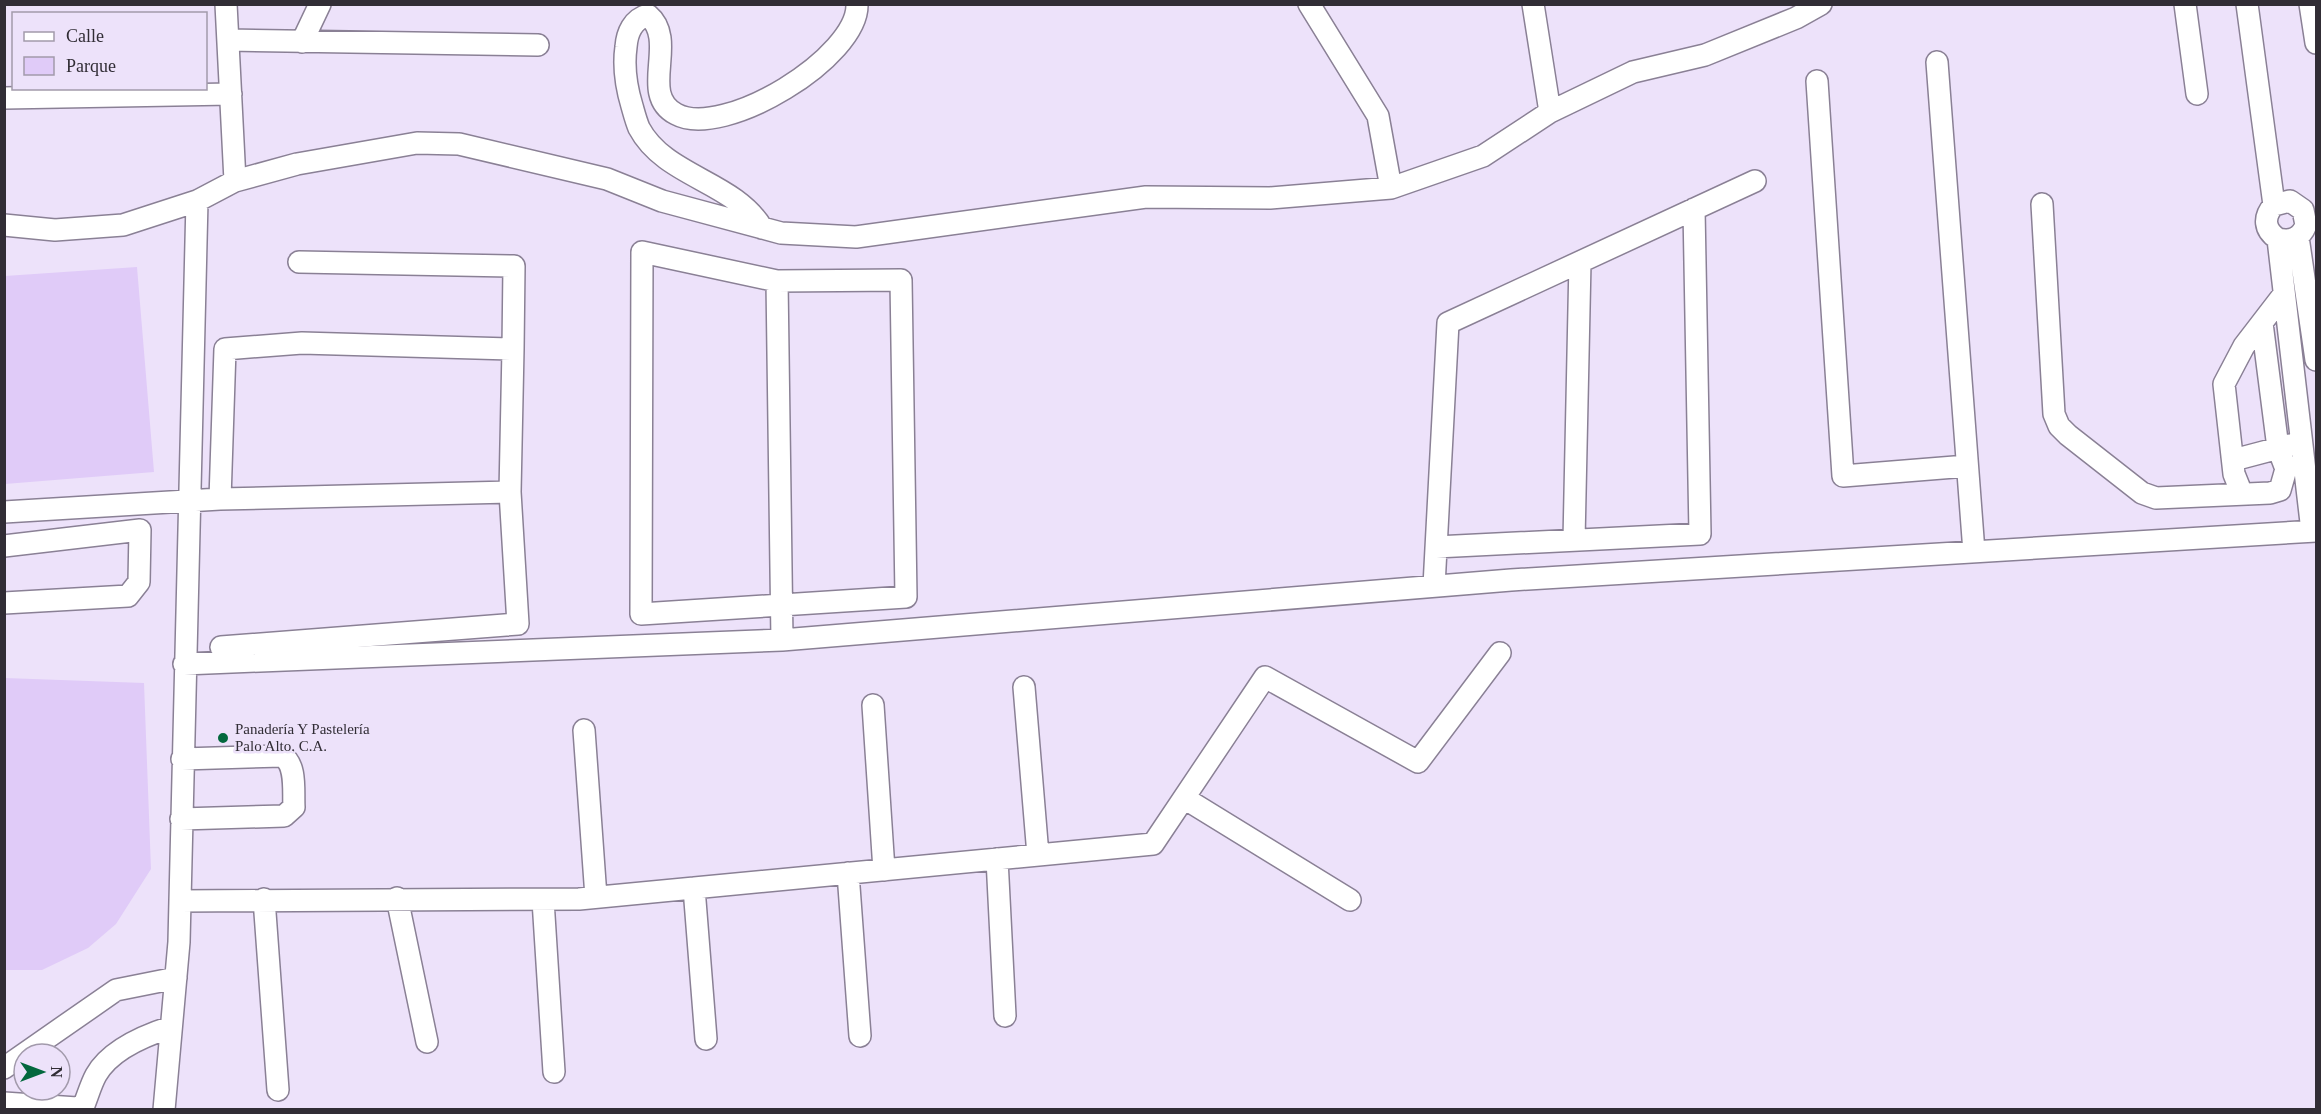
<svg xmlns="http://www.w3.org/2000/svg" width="2321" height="1114" font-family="'Times New Roman',serif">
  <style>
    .green { fill: #e0cbf8 }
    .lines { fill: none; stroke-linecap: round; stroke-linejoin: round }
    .minor-casing { stroke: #8a8095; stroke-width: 24 }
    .minor { stroke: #fff; stroke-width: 21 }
    .poi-dot { fill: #03683d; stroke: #ede2fa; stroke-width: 2 }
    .labels { text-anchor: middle; stroke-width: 5; stroke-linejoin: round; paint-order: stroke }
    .poi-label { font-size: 15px; fill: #312d35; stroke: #ede2fa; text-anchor: start }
  </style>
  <rect width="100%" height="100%" fill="#ede2fa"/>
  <path class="green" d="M137,267L154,472L5,484V276Z
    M5,678L144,683L151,869L116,924L88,948L42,970H5Z"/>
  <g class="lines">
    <g class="minor-casing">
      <path id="minor" d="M226,4L235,181
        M1309,4L1378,116L1391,188
        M1533,4L1550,112
        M2185,4L2197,94
        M2247,4L2274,205C2263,217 2264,230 2278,239C2291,242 2301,238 2306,225L2303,210L2290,201L2274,205
        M2310,4L2316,43
        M228,40L538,45
        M302,42L320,4
        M1937,62L1974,552
        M1817,81L1843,476L1967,466
        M4,98L231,94
        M2042,204L2054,414L2059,426L2068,435L2142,493L2156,498L2270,493L2280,490L2286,469L2278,448L2262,323
        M4,225L55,230L123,225L197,201L235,181L297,164L417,143L459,144L607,179L662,201L781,233L856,237L1146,197L1270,198L1391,188L1483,156L1550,112L1633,72L1705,55L1796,18L1821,4
        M762,228C734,181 665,177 639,128C636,121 634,113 632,106C626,86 623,68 626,47C627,33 633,19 648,15C679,41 638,94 676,114C723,140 859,57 857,4
        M2298,237L2316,360
        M2278,239L2312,531
        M642,252L777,281L901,280L906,597L641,614Z
        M777,281L782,640
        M2232,457L2241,458L2290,445
        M510,492L513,349
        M2242,494L2234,474L2224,384L2244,346L2284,294
        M4,512L220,499
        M1574,540L1580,262
        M4,546L140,530L139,582L128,596L4,603
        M1436,547L1700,534L1694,209
        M1434,586L1448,323L1755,181
        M221,647L518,624L510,492L220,499L225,349L302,343L513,349L514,266L299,262
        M184,664L782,640L1511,580L2316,531
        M1024,687L1038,855
        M873,705L884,870
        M584,730L596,897
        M1184,798L1350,900
        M181,819L284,816L294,807C293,792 297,764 282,756L182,759
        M997,859L1005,1016
        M848,873L860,1036
        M694,888L706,1039
        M397,898L427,1042
        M264,899L278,1090
        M543,900L554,1072
        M180,901L579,899L1153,844L1265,677L1418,762L1500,653
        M24,1054L116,990L176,978
        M4,1068L24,1054
        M4,1103L77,1108L84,1105C88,1095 91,1084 96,1075C110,1050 146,1035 171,1027
        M164,1110L179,942L197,201"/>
    </g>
    <use href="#minor" class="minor"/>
  </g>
  <circle class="poi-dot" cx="223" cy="738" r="6"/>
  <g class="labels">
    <g class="poi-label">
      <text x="235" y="734">Panadería Y Pastelería<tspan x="235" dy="17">Palo Alto. C.A.</tspan></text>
    </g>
  </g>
  <rect width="2321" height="1114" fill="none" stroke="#312d35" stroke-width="12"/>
  <rect x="12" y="12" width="195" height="78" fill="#ede2fa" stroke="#a29aab" stroke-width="1.5"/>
  <rect x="24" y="32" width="30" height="9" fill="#ffffff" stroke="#a29aab" stroke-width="1.5"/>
  <text x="66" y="42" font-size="18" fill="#312d35">Calle</text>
  <rect x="24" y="57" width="30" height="18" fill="#e0cbf8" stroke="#a29aab" stroke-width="1.5"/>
  <text x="66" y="72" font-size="18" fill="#312d35">Parque</text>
  <g transform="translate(42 1072) rotate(90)"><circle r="28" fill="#ede2fa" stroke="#a29aab" stroke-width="1.5"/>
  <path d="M0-4.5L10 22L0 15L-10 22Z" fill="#03683d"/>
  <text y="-9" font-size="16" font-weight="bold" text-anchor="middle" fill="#312d35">N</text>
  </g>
</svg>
